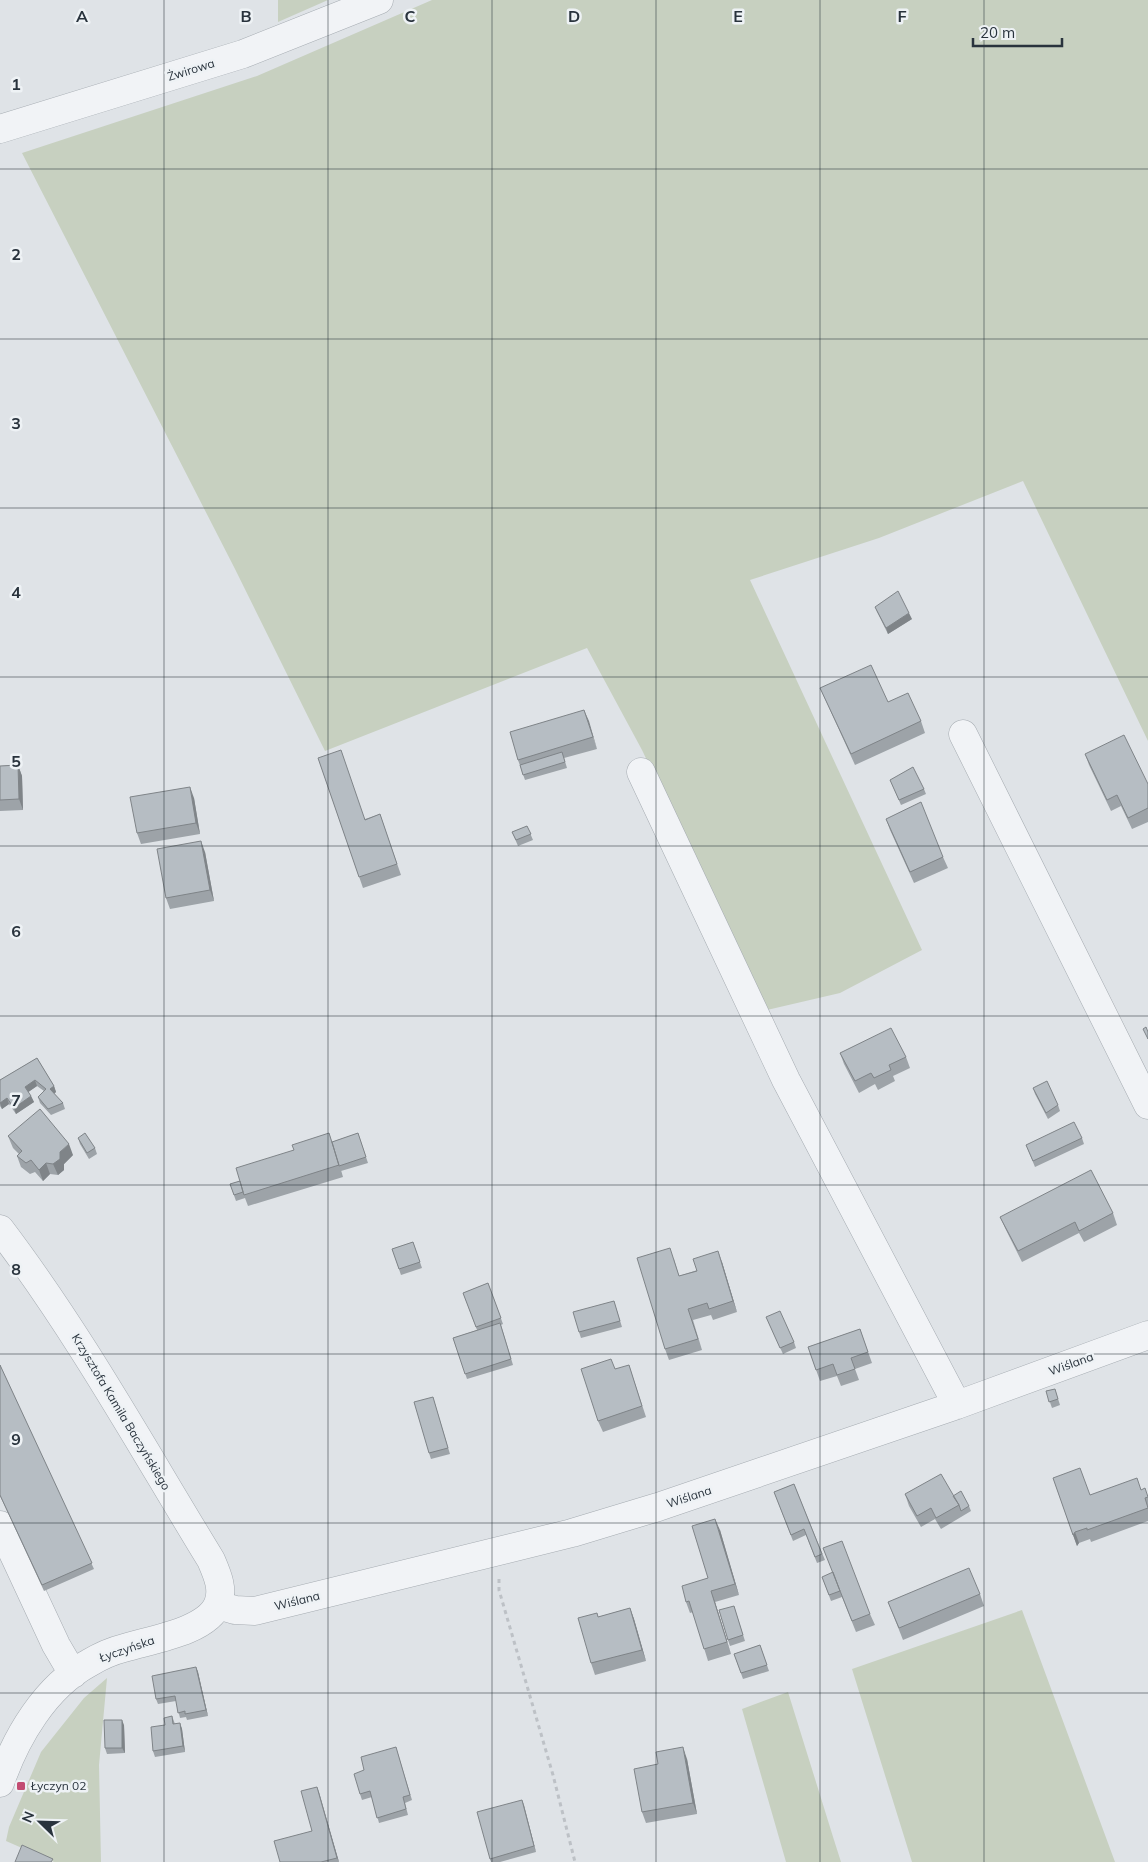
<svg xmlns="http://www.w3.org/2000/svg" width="1148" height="1862" font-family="Mulish,sans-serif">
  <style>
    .green { fill: #c7d0c0 }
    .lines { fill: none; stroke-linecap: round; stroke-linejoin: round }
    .minor-casing { stroke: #a5abb1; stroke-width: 29 }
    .path { stroke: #bdc1c6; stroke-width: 3; stroke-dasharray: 4 4; stroke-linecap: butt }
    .minor { stroke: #f1f3f6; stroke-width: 28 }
    .wall { fill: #9da3a8 }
    .shaded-wall { fill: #7f8488 }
    .building { fill: #b6bdc3; stroke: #7f8488 }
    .grid { fill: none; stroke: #29333d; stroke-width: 1; stroke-opacity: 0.55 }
    .poi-dot { fill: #c34d73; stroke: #eef2f5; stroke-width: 2 }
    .labels { text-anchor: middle; stroke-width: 5; stroke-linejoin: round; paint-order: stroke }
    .street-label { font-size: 12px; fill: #29333d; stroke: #eef2f5 }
    .poi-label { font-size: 12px; fill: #29333d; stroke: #eef2f5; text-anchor: start }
    .grid-label { font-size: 16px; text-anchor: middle; font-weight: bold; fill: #29333d; stroke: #eef2f5; stroke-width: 5; stroke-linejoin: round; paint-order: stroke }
  </style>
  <rect width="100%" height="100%" fill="#dfe3e7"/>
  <path class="green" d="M278,0H328L278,22Z
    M432,0H1148V741L1023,481L879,538L750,580L922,950L840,993L767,1010L642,750L587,648L325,751L235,569L22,153L257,76Z
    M1022,1610L1115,1862H912L852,1669Z
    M107,1678L99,1765L101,1862H54L6,1841L9,1827L41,1752L84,1698Z
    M788,1692L834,1840L841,1862H786L742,1709Z"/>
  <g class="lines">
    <g class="minor-casing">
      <path id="minor" d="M0,129L243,54L379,0
        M963,734L1148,1105
        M641,772L786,1080L957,1405
        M0,1229C79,1333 143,1449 211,1560C217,1574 224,1589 218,1604C207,1632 149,1640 124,1648C112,1651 99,1657 89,1663C45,1687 16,1737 0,1783
        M0,1525L56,1645L73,1674
        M218,1605L235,1610L255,1611L572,1533L658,1507L957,1405L1148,1335"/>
    </g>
    <path class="path" d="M499,1579V1590L553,1775L575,1862"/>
    <use href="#minor" class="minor"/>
  </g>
  <path class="wall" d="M875,607L912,619L888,634L877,612Z
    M820,688L888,702L921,721L925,733L855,765Z
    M584,710L597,749L564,758L567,768L525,780L518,760Z
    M1085,754L1148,784V822L1132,829L1121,806L1111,811L1089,765Z
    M318,758L365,819L380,814L401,875L363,888Z
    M18,765L22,776L23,810L0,811V766Z
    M890,780L924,789L926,794L901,805Z
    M194,798L200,834L141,844L137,833Z
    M886,819L943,857L948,868L914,883L890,830Z
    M527,826L533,840L518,846L512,832Z
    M205,852L214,901L170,909L166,898Z
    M840,1053L906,1057L910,1068L893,1076L895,1081L878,1090L875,1084L859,1093L844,1064Z
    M37,1058L54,1086L56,1092L54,1094L63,1103L65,1109L51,1115L40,1103L38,1097L44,1091L37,1086L28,1092L31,1096L34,1102L16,1114L9,1104L2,1109L0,1106V1080Z
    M1033,1088L1058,1105L1060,1111L1048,1119L1035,1094Z
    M329,1133L332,1142L358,1133L368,1163L341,1171V1170L343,1177L248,1206L245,1198L236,1201L230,1184L240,1181L294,1150Z
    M8,1136L73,1155L64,1164V1170L58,1175L50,1174L43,1181L35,1172L30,1174L21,1167L17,1156L19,1154L13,1148Z
    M78,1138L95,1148L97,1154L89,1159L80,1144Z
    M1082,1138L1084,1144L1035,1167L1026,1145Z
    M1113,1213L1117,1225L1084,1242L1079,1233L1022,1262L1005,1228L1000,1217Z
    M413,1242L422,1268L401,1275L392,1249Z
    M674,1259L679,1276L722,1262L737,1312L713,1320L711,1315L693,1320L702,1350L669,1360L665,1349Z
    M488,1283L503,1324L501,1325L513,1365L467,1379L453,1338L477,1330L463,1293Z
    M614,1301L622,1327L581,1338L579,1332Z
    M766,1317L794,1342L796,1348L783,1354Z
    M860,1329L872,1363L855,1369L859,1380L841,1386L837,1376L820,1381L808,1347Z
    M0,1365L94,1569L44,1591L0,1496Z
    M629,1365L646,1417L603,1432L598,1421Z
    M1055,1389L1060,1405L1052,1408L1046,1391Z
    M433,1397L450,1454L431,1459L429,1453Z
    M1053,1478L1090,1495L1141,1490L1148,1497V1521L1091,1542L1090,1539L1079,1543L1077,1546Z
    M794,1484L825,1560L817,1563L806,1535L793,1541L774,1492Z
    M905,1494L953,1496L969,1506L971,1511L941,1529L935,1519L921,1527L909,1506Z
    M720,1530L739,1595L715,1602L731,1654L708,1661L693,1612L690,1613L686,1602L708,1578Z
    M822,1577L870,1614L875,1625L856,1632L842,1597L831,1601Z
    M980,1594L984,1606L903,1640L888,1602Z
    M734,1606L745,1641L730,1646L728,1640Z
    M630,1608L634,1619L646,1661L595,1675L591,1663L598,1617Z
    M760,1645L769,1671L743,1679L734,1654Z
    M196,1667L198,1672L208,1716L187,1720L186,1717L180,1718L176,1701L158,1704L156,1699Z
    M172,1716L175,1724L180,1723L182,1729L185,1752L155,1757L153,1751L165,1725Z
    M124,1725L125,1753L107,1754L105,1748Z
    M396,1747L412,1800L405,1803L408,1815L379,1823L372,1797L362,1800L360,1794L364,1770Z
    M687,1759L697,1814L646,1823L642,1812Z
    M317,1787L339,1862H280L312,1831Z
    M522,1800L536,1852L500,1862H491L490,1859Z"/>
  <path class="shaded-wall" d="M909,613L912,619L888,634L886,628Z
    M584,710L589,721L597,749Z
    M18,765L22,776L23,810L19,799Z
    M190,787L194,798L200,834L196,823Z
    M201,841L205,852L214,901L210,890Z
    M35,1080L37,1086L27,1093L25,1087Z
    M54,1086L56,1092L52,1095L50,1089Z
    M31,1096L34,1102L16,1114L14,1108Z
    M7,1098L9,1104L2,1109L0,1103Z
    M69,1144L73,1155L64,1164V1170L58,1175L53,1164L60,1152Z
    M46,1163L50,1174L43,1181L39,1170Z
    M718,1251L722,1262L737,1312L733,1301Z
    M715,1519L720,1530L739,1595L735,1584Z
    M1075,1532L1079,1543L1077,1546L1073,1535Z
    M711,1591L715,1602L731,1654L727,1642Z
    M630,1608L634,1619L646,1661L642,1650Z
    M196,1667L198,1672L208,1716L206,1710Z
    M122,1720L124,1725L125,1753L122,1748Z
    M180,1723L182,1729L185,1752L183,1746Z
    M683,1747L687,1759L697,1814L693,1803Z
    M317,1787L319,1792L339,1862L337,1858Z
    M522,1800L524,1805L536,1852L534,1846Z"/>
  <path class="building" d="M898,591L909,613L886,628L875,607Z
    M871,665L888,702L908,693L921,721L851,754L820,688Z
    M584,710L593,737L518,760L510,732Z
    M1124,735L1148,784V808L1128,818L1117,795L1107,800L1085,754Z
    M341,750L365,820L380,814L397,864L359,877L318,758Z
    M562,752L565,762L523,775L520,765Z
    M18,765L19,799L0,800V766Z
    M913,767L924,789L899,800L890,780Z
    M190,787L196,823L137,833L130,797Z
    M921,802L943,857L910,872L886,819Z
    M527,826L531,834L516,840L512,832Z
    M201,841L210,890L166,898L157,849Z
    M1146,1027L1148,1032V1039L1143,1029Z
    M891,1028L906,1057L889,1065L891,1070L874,1078L871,1073L855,1081L840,1053Z
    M37,1058L54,1086L50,1089L63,1103L48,1109L38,1097L46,1089L35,1080L25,1087L31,1096L14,1108L7,1098L0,1103V1080Z
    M1047,1081L1058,1105L1046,1113L1033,1088Z
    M40,1109L69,1144L60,1152V1159L53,1164L46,1163L39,1170L31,1160L26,1163L17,1156L22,1151L8,1136Z
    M1074,1122L1082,1138L1033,1161L1026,1145Z
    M85,1133L95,1148L87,1153L78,1138Z
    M329,1133L339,1165L244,1195L236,1168L294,1150L292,1145Z
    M358,1133L366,1157L339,1166L332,1142Z
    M1091,1170L1113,1213L1079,1231L1075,1222L1018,1251L1000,1217Z
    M240,1181L243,1192L234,1195L230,1184Z
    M413,1242L420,1262L399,1269L392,1249Z
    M670,1248L679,1276L697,1271L693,1259L718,1251L733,1301L709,1309L707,1303L688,1309L698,1339L665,1349L637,1258Z
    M488,1283L501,1318L476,1327L463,1293Z
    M614,1301L620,1321L579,1332L573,1312Z
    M780,1311L794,1342L780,1348L766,1317Z
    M500,1323L511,1359L465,1374L453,1338Z
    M860,1329L868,1352L851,1358L855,1369L837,1375L833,1364L816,1370L808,1347Z
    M611,1359L615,1369L629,1365L642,1406L598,1421L581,1369Z
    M0,1365L92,1563L42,1585L0,1495Z
    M1055,1389L1058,1399L1049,1402L1046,1391Z
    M433,1397L448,1448L429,1453L414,1402Z
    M1080,1468L1090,1495L1137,1478L1141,1490L1145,1488L1148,1497L1145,1498L1148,1508L1087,1530V1528L1075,1532L1073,1535L1053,1478Z
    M941,1474L959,1505L936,1518L931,1508L917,1516L905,1494Z
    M794,1484L822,1554L815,1557L804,1529L791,1535L774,1492Z
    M961,1491L969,1506L961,1511L959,1505L953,1496Z
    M715,1519L735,1584L711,1591L727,1642L704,1649L689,1601L686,1602L682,1586L708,1578L692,1526Z
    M842,1541L870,1614L852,1621L823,1548Z
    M969,1568L980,1594L899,1628L888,1602Z
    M833,1572L840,1591L829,1595L822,1577Z
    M734,1606L743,1635L728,1640L719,1610Z
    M630,1608L642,1650L591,1663L578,1618L597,1613L598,1617Z
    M760,1645L767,1665L741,1673L734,1654Z
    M196,1667L206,1710L185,1714V1711L178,1713L175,1696L156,1699L152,1676Z
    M172,1716L173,1724L180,1723L183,1746L153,1751L151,1727L165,1725L164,1718Z
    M104,1720H122V1748H105Z
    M396,1747L410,1795L403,1797L406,1809L377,1818L370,1791L360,1794L354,1774L364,1770L361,1757Z
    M683,1747L693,1803L642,1812L634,1769L658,1764L656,1752Z
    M317,1787L337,1858L321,1862H280L274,1841L312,1831L301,1791Z
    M522,1800L534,1846L490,1859L477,1812Z
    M22,1845L53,1859L51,1862H15Z"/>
  <path class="grid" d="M164,0V1862M328,0V1862M492,0V1862M656,0V1862M820,0V1862M984,0V1862M0,169H1148M0,339H1148M0,508H1148M0,677H1148M0,846H1148M0,1016H1148M0,1185H1148M0,1354H1148M0,1523H1148M0,1693H1148"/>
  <rect class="poi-dot" x="16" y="1781" width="10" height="10" rx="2.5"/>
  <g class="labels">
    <g class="street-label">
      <text transform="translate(191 70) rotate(-17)" y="4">Żwirowa</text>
      <text transform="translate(1071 1364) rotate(-20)" y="4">Wiślana</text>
      <text transform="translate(121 1412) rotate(59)" y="4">Krzysztofa Kamila Baczyńskiego</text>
      <text transform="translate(689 1497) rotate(-18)" y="4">Wiślana</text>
      <text transform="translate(297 1601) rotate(-14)" y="4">Wiślana</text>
      <text transform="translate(127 1649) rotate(-19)" y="4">Łyczyńska</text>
    </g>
    <g class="poi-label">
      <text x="31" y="1790">Łyczyn 02</text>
    </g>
  </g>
  <g class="grid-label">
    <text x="82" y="22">A</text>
    <text x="246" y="22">B</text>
    <text x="410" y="22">C</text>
    <text x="574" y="22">D</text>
    <text x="738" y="22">E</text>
    <text x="902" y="22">F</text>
    <text x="16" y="90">1</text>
    <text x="16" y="260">2</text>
    <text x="16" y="429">3</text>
    <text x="16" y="598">4</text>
    <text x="16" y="767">5</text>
    <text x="16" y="937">6</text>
    <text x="16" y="1106">7</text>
    <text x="16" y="1275">8</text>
    <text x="16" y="1445">9</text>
  </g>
  <g transform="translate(40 1822) rotate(293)" stroke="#eef2f5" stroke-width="4" paint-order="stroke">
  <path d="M0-4L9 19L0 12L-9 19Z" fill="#29333d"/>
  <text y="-8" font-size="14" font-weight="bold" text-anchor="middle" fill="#29333d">N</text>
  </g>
  <path d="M973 38v8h89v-8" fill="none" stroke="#29333d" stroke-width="2.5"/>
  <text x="980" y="38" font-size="15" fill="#29333d" stroke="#eef2f5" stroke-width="4" paint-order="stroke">20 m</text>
</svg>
